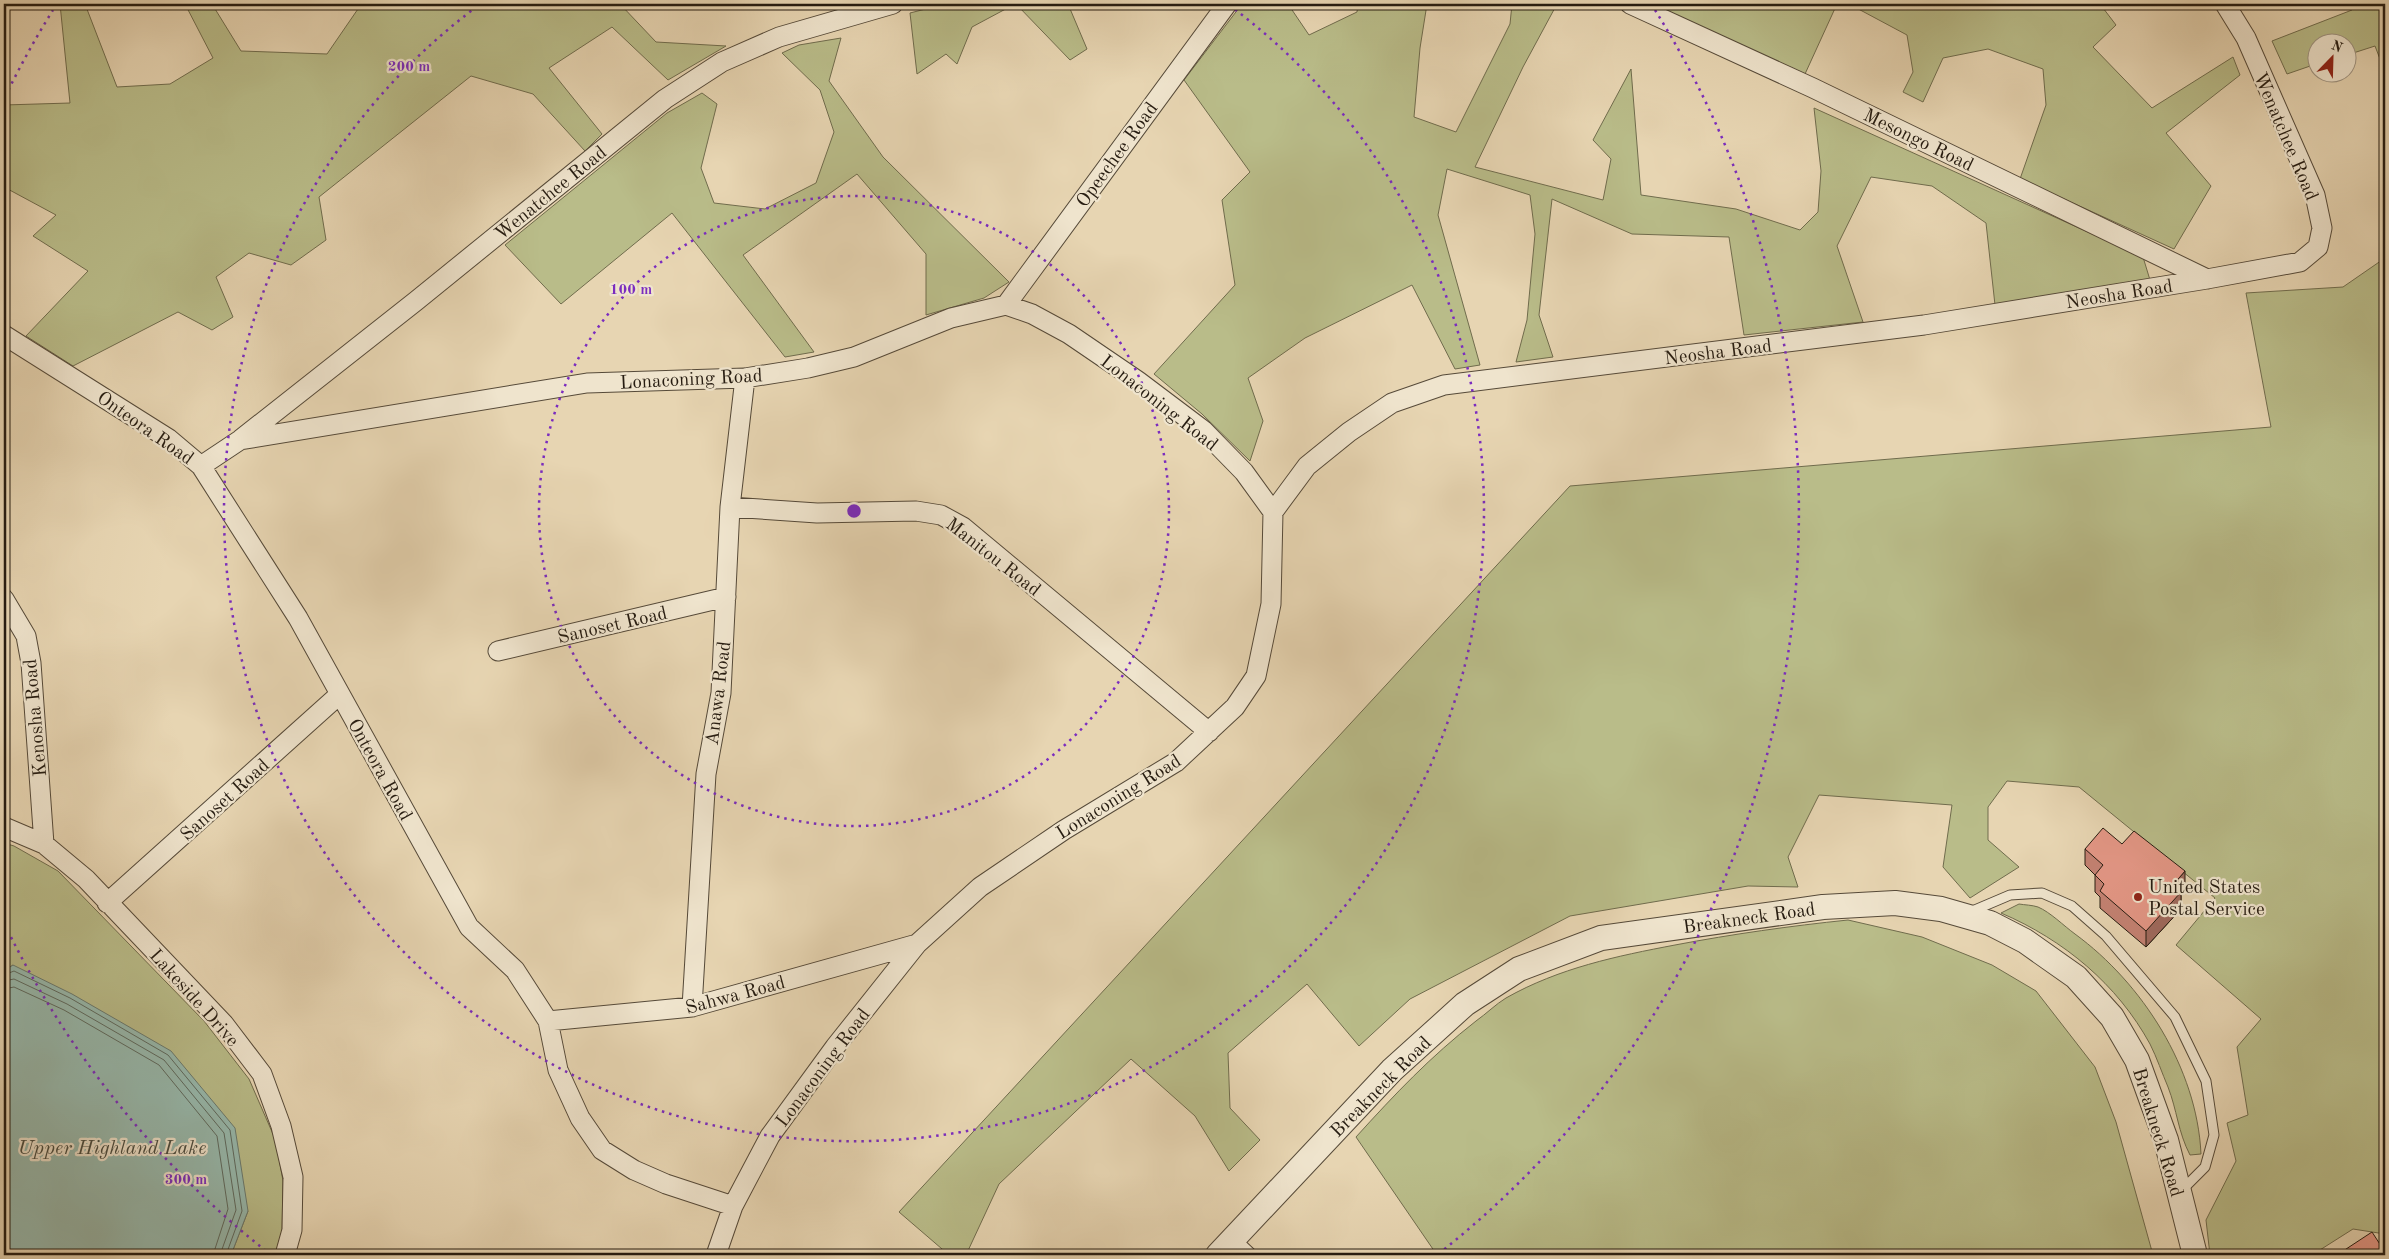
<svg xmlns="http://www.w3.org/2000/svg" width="2389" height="1259" font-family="'Old Standard TT',serif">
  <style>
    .green { fill: #b9bc89; stroke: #706c4d }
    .water { fill: #97b9ad; stroke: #6a7a6f }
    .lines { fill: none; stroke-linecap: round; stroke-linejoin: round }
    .shore { stroke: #5e6a5f; stroke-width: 1 }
    .service-casing { stroke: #564a39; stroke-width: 11 }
    .minor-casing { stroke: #564a39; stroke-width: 21 }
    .tertiary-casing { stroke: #564a39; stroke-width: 26 }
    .service { stroke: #efe4cd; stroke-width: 9 }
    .minor { stroke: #efe4cd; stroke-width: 19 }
    .tertiary { stroke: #efe4cd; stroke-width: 24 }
    .wall { fill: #c48273; stroke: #261c11 }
    .shaded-wall { fill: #a06a5e; stroke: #261c11 }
    .building { fill: #e49786; stroke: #261c11 }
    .ring { fill: none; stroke: #7b2cbf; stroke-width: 2.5; stroke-dasharray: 2.5 5 }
    .poi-dot { fill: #8f2418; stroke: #efe4cd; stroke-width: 2 }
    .labels { text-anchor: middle; stroke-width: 4.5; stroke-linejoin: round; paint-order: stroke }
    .street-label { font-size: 19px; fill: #261c11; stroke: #efe4cd }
    .poi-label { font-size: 19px; fill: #261c11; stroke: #efe4cd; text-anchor: start }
    .water-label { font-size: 20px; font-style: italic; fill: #484b40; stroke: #efe4cd }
    .centre { fill: #7b2cbf; stroke: #efe4cd; stroke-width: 2.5 }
    .ring-label { font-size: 15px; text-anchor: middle; font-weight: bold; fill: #7b2cbf; stroke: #efe4cd; stroke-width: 4.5; stroke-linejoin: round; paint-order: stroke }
  </style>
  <rect width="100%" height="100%" fill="#e7d5b2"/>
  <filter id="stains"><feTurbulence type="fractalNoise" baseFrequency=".004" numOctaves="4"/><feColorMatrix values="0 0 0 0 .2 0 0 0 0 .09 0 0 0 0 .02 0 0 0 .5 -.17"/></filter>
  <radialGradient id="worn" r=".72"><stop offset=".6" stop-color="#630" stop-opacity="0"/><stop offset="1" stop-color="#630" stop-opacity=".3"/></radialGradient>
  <path class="green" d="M60,4H85L117,87L170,84L213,58L185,4H212L241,51L327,54L360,6L358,4H620L656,42L726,46L668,80L612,27L549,68L602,134L585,151L533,94L471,76L319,197L326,240L291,265L249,253L216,277L233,317L212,330L178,312L73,366L26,336L88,271L33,236L56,215L4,187V105L70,103Z
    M945,4H1015L972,27L957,64L946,54L917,74L910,13Z
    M1016,4H1068L1087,49L1070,60Z
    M1242,4H1288L1309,35L1357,12L1358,4H1427L1420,48L1414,117L1456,132L1510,24L1512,4H1557L1523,67L1475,167L1603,200L1611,159L1593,140L1631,69L1641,195L1736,209L1800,230L1818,212L1821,171L1814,108L2143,257L2150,280L1995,305L1986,223L1932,186L1871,177L1837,246L1863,322L1744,335L1729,237L1632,234L1552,199L1539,315L1553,357L1516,362L1527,320L1535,234L1530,195L1447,169L1438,215L1480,365L1455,369L1412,285L1305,338L1248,378L1263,421L1250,461L1202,414L1154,374L1235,285L1222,200L1250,172L1184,80Z
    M1652,4H1837L1805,74Z
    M1849,4H2100L2116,25L2093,47L2152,108L2233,57L2240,75L2166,133L2211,186L2174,249L2020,179L2046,105L2043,69L1988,49L1943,58L1923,102L1903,92L1913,72L1907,35Z
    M2349,4H2385V72L2375,46L2347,55L2346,42H2316V64L2287,74L2272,41L2352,10Z
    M841,38L829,81L883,157L1009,282L984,298L926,315V254L857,174L743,255L814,352L785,357L672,213L561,304L505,245L667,113L702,93L717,104L701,168L714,203L765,209L816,183L834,132L820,90L782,53L799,45Z
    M2385,258V1234L2353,1229L2312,1255H2210L2206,1220L2236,1161L2227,1123L2248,1115L2237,1047L2261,1019L2176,945L2215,898L2079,787L2007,781L1988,807V840L2019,867L1970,898L1943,867L1952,805L1819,795L1788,857L1798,887L1748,886L1570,916L1410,999L1359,1046L1307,984L1228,1053L1230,1108L1260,1140L1229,1171L1195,1116L1131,1059L999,1184L966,1255H949L899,1212L1570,486L2271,427L2246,293L2343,287Z
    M4,843L14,846L58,871L204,1021L249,1079L276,1141L283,1181L282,1231L275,1255H231L248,1211L13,965L4,971Z
    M2019,904C2025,905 2032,905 2038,907C2050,912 2064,926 2075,934C2142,983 2197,1068 2201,1154L2190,1155C2178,1132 2177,1110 2168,1087C2162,1073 2157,1058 2150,1044C2117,984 2064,940 2001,913Z
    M1848,920L1922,937L1992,965L2036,991L2095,1067L2116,1122L2153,1255H1437L1356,1137C1395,1094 1430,1057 1476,1021C1486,1014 1496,1004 1506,998C1559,968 1617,956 1675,945C1733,934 1790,926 1848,920Z"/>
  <path class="water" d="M13,965L72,994L171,1051L235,1128L248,1211L231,1255H4V971Z"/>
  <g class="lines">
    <path class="shore" d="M4,975L14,971L70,998L168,1055L230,1130L242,1211L226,1255
      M4,981L14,979L67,1004L164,1060L224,1133L236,1210L220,1255
      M4,989L14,987L64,1010L159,1065L217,1136L228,1209L213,1255"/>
    <g class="service-casing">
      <path id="service" d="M1970,912L2010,895L2042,893L2072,906L2106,936L2175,1017L2206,1081L2214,1135L2205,1167L2182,1190
        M1235,1238L1253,1255
        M2371,1245L2385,1249"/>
    </g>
    <g class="minor-casing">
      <path id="minor" d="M1630,4L1813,88L2207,279
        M1006,305L1227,4
        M4,335L169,439L201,466L298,618L469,927L515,970L548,1021L558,1070L580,1118L602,1150L634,1170L666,1184L733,1206
        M241,439L416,301L665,99L722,62L779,37L893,4
        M201,466L240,440L587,383L745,378L808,368L854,357L951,318L1006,305L1032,314L1069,334L1138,381L1203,430L1244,472L1273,512L1271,604L1256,676L1235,707L1176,762L1064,830L980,887L917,944L835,1047L770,1136L733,1206L716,1255
        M730,507L817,513L916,511L941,515L963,527L1209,732
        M1273,512L1307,466L1349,432L1392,403L1444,385L1924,325L2207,279L2300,262L2318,247L2322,228L2315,195L2246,38L2225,4
        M4,599L26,636L31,663L44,844
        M498,651L726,597
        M4,827L44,844L86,879L224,1024L262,1074L281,1126L293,1177L292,1230L285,1255
        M107,903L340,694
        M692,1007L706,774L721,693L730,507L745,378
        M548,1021L692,1007L917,944"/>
    </g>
    <g class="tertiary-casing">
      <path id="tertiary" d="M1218,1255L1392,1070L1465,1004L1519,969L1601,938L1823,907L1895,903L1941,909L1990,923L2025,941L2076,977L2112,1017L2137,1060L2166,1140L2195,1255"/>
    </g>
    <use href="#service" class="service"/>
    <use href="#minor" class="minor"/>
    <use href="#tertiary" class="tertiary"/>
  </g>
  <path class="wall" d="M2122,844L2185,888L2181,892V909L2146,947L2100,908V897L2095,892V875L2085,865V849Z"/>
  <path class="shaded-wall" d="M2185,871V888L2181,892V909L2146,947V931L2173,885Z"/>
  <path class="building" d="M2103,828L2122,844L2134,831L2185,871L2173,885L2181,892L2146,931L2100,891L2104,884L2095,875L2103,865L2085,849Z
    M2372,1232L2385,1252V1255H2337Z"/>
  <g class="ring">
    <circle cx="854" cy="511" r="315"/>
    <path d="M1229 5A630 630 0 1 1 479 5"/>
    <path d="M266 1251A945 945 0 0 1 5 925M5 97A945 945 0 0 1 53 10M1655 10A945 945 0 0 1 1442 1251"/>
  </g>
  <circle class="poi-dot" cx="2138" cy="897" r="5"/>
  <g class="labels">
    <g class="street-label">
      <text transform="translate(2287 136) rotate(67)" y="7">Wenatchee Road</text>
      <text transform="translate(1919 139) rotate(26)" y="7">Mesongo Road</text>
      <text transform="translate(1116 154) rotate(-54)" y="7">Opeechee Road</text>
      <text transform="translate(550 192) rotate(-39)" y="7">Wenatchee Road</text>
      <text transform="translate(2119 293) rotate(-9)" y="7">Neosha Road</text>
      <text transform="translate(1718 351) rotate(-7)" y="7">Neosha Road</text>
      <text transform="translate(691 378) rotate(-3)" y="7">Lonaconing Road</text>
      <text transform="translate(1160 402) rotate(38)" y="7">Lonaconing Road</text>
      <text transform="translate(146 427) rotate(35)" y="7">Onteora Road</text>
      <text transform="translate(994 556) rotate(38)" y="7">Manitou Road</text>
      <text transform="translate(612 624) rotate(-13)" y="7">Sanoset Road</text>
      <text transform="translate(717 693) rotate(-83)" y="7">Anawa Road</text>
      <text transform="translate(34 718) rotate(-95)" y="7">Kenosha Road</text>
      <text transform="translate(381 769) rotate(61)" y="7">Onteora Road</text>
      <text transform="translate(1118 796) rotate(-32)" y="7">Lonaconing Road</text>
      <text transform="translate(224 799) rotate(-42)" y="7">Sanoset Road</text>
      <text transform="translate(1749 917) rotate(-8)" y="7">Breakneck Road</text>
      <text transform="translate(735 994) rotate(-15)" y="7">Sahwa Road</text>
      <text transform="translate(195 997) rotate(48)" y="7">Lakeside Drive</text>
      <text transform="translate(822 1067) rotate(-53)" y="7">Lonaconing Road</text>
      <text transform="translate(1380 1086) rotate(-45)" y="7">Breakneck Road</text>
      <text transform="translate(2159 1132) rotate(73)" y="7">Breakneck Road</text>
    </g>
    <g class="poi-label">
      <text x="2148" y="893">United States<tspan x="2148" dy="22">Postal Service</tspan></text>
    </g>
    <g class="water-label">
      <text x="112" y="1154">Upper Highland Lake</text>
    </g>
  </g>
  <circle cx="854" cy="511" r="8" class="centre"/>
  <g class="ring-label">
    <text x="409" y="71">200 m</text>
    <text x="631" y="294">100 m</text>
    <text x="186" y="1184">300 m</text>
  </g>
  <rect width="2389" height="1259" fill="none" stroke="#e7d5b2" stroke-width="20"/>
  <rect x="5" y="5" width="2379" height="1249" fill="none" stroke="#261c11" stroke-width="2.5"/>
  <rect x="10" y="10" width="2369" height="1239" fill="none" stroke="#261c11"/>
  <g transform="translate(2332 58) rotate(23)"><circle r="24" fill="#efe4cd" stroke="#9f9482"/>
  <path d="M0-4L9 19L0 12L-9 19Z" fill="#8f2418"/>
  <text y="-8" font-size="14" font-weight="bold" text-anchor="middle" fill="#261c11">N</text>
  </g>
  <rect width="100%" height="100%" filter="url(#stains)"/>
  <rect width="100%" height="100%" fill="url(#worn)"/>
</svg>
